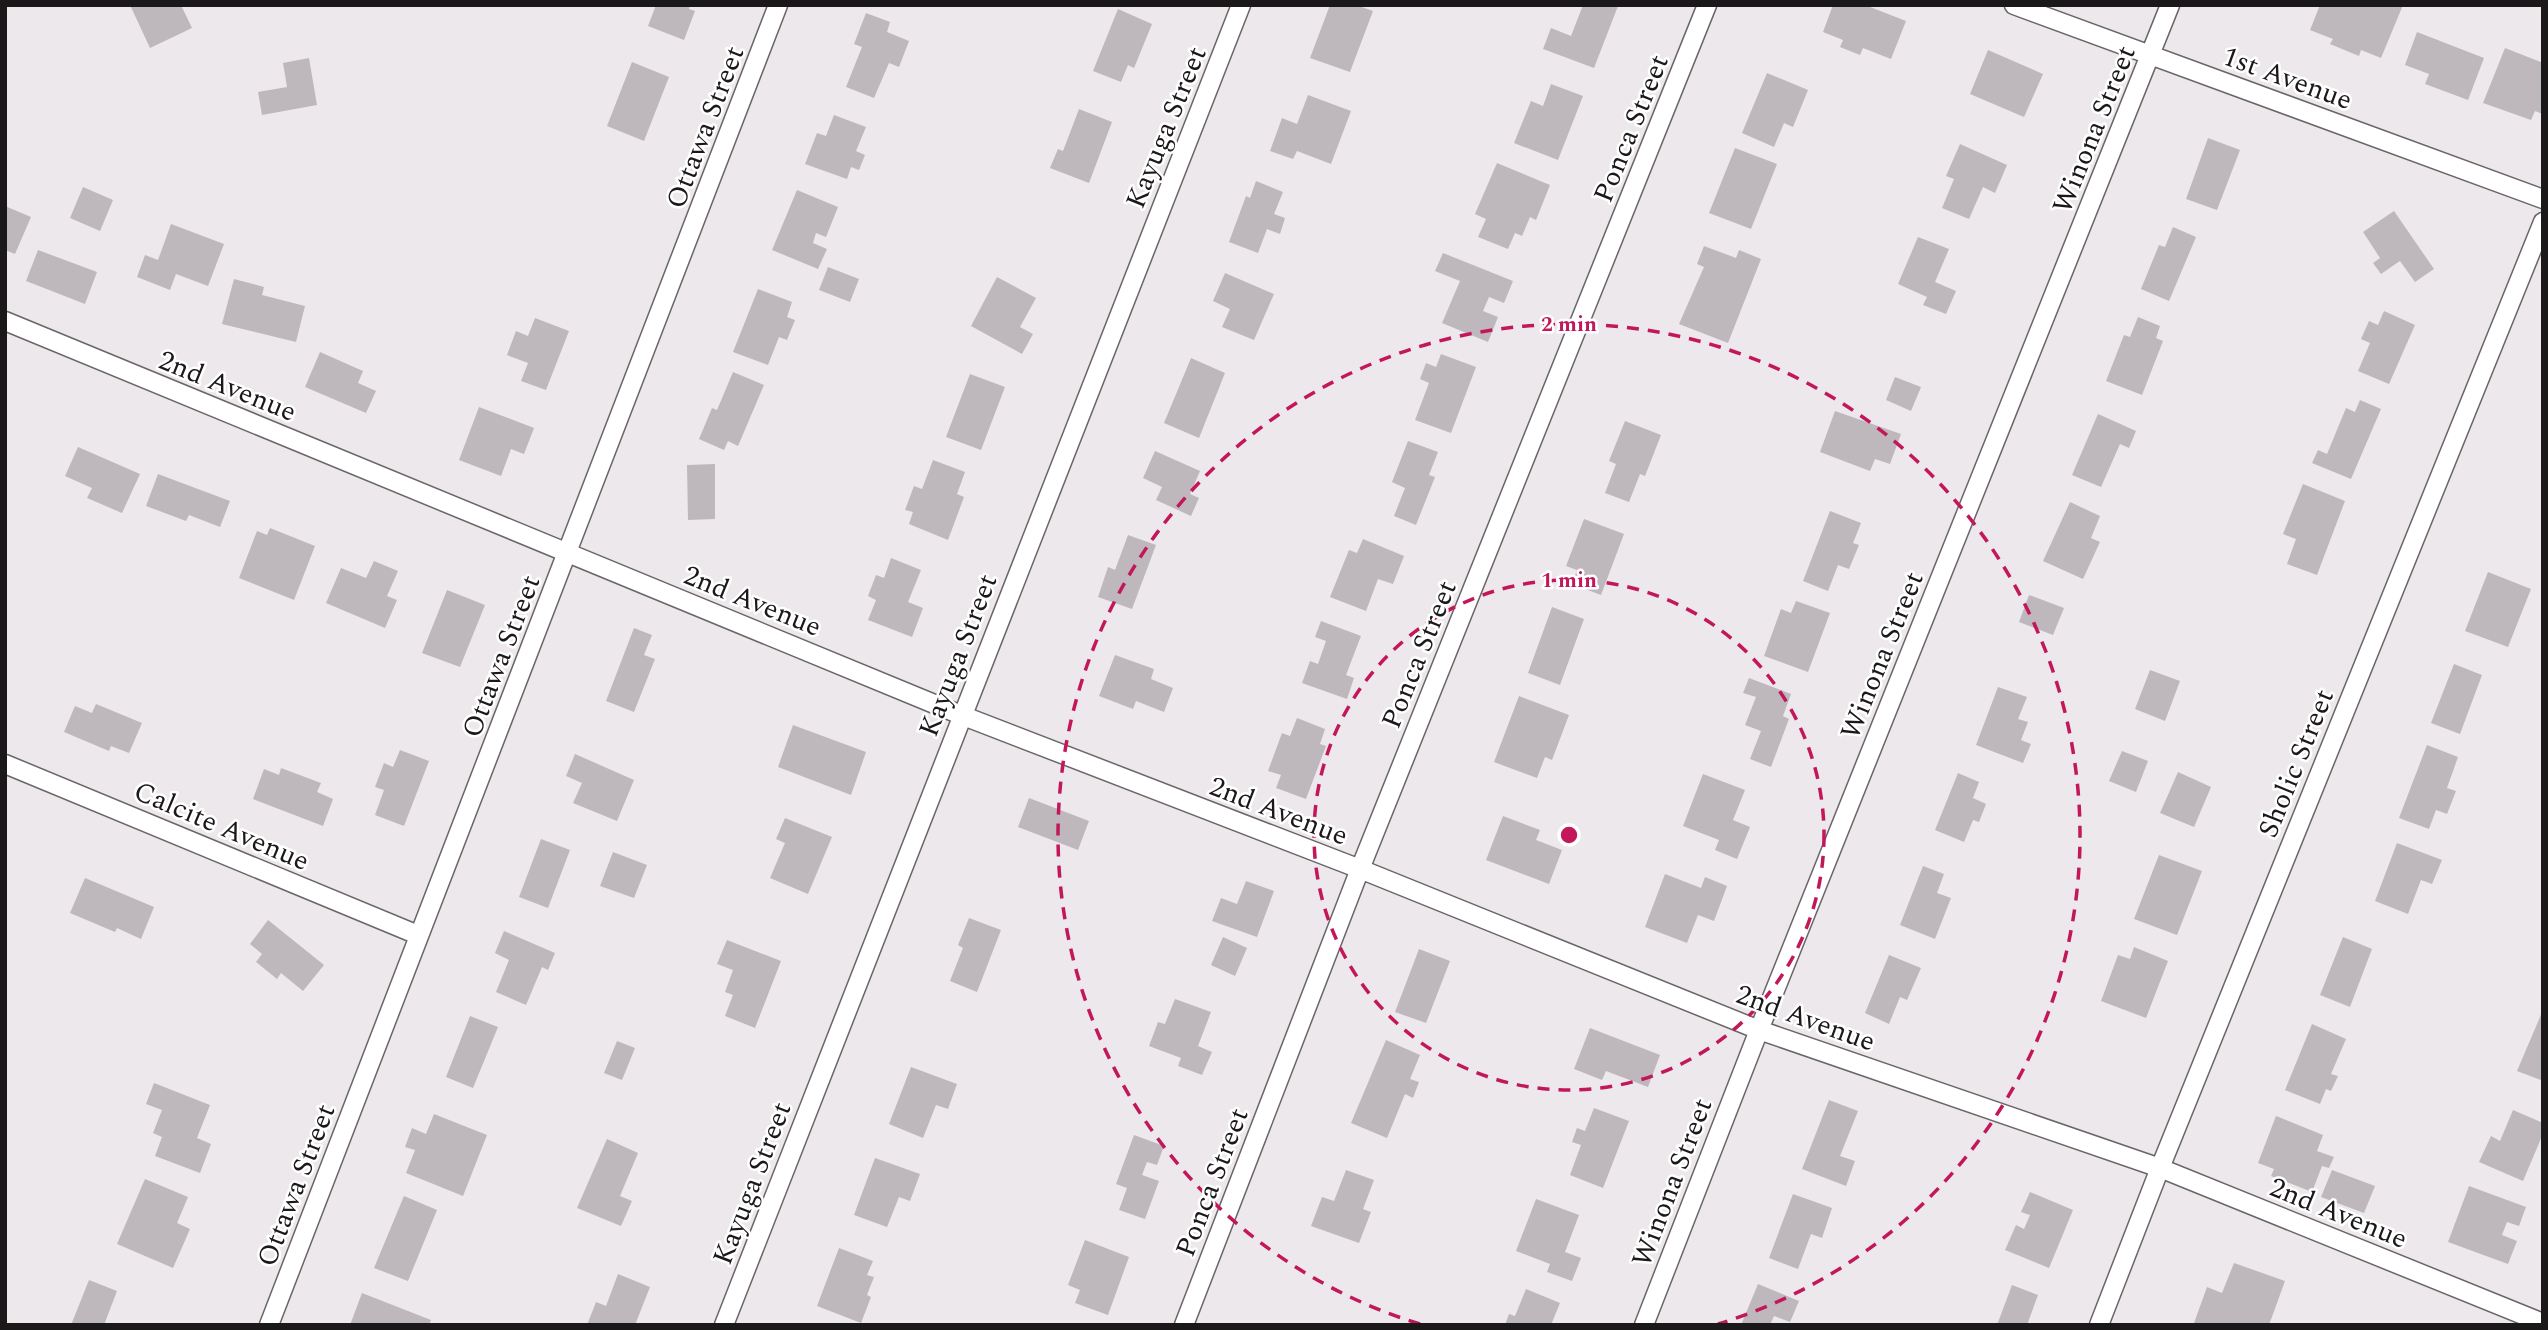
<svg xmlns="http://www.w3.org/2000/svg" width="2548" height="1330" font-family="Spectral,serif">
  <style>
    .building { fill: #beb8bc }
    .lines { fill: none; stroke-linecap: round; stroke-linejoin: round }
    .street-casing { stroke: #6a6568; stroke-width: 21 }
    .street { stroke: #fff; stroke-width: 18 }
    .ring { fill: none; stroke: #c2185b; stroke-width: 3.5; stroke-dasharray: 12 9 }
    .labels { text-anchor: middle; stroke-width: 5; stroke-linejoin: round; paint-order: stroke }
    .street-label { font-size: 28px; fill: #1a1819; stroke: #fff }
    .centre { fill: #c2185b; stroke: #fff; stroke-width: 3.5 }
    .ring-label { font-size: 21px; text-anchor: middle; font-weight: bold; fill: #c2185b; stroke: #fff; stroke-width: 5; stroke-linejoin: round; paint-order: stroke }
  </style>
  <rect width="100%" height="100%" fill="#ede8eb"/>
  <path class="building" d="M130,5H181L192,28L150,48Z
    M656,5H690L689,9L695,11L684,40L648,26Z
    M1330,5H1356L1373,11L1350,72L1310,58Z
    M1583,5L1618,6L1594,68L1543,49L1551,28L1571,36Z
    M1833,5H1865L1906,21L1891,59L1863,48L1860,55L1840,47L1843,40L1823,32Z
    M2320,5L2374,6L2403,5L2381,58L2361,50L2359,56L2330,44L2333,39L2310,30Z
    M1118,9L1152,24L1134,68L1128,65L1121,82L1093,71Z
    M866,13L890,22L887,32L909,41L899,67L889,63L874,98L846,87L862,47L854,44Z
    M2417,32L2484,58L2468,100L2425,84L2429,74L2405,65Z
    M2505,48L2543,63V114L2535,111L2531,120L2483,103Z
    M1988,50L2043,74L2024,117L1970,94Z
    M309,58L317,105L262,115L258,92L287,87L283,63Z
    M632,62L669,77L644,141L607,126Z
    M1767,73L1808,90L1793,127L1784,123L1774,147L1742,133Z
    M1551,84L1583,96L1558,160L1514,143L1531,101L1543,106Z
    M1308,95L1351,111L1331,164L1297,151L1293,159L1270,151L1282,118L1297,124Z
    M1079,109L1112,122L1089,183L1050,168L1058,149L1063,151Z
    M834,115L866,127L856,151L865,155L859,170L851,167L847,179L805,164L817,133L826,136Z
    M2208,138L2240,150L2217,210L2186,199Z
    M1960,144L2007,165L1995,193L1983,187L1969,219L1942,208L1954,179L1946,176Z
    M1735,148L1777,164L1751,229L1709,213Z
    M1497,163L1550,185L1536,220L1530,217L1522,236L1515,233L1508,249L1478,237L1486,219L1475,214Z
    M1256,181L1283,192L1274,214L1285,218L1280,234L1267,229L1258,253L1229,242L1246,196L1250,198Z
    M83,187L113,200L100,231L70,218Z
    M797,190L838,207L826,237L816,233L813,243L827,249L818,269L772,250Z
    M5,206L31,217L15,254L5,250Z
    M2394,211L2434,269L2415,282L2400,261L2381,274L2373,263L2380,258L2363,232Z
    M171,224L224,244L208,286L176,274L170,290L137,277L145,255L158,260Z
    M2173,227L2196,237L2169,301L2141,289L2159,245L2165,247Z
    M1918,237L1949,249L1935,282L1956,291L1946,314L1923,305L1927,297L1898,284Z
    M1704,246L1736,258L1739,250L1761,259L1728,343L1679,324L1704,267L1697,264Z
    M38,250L97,272L85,304L26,281Z
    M1443,253L1513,281L1504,303L1489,297L1483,311L1498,317L1488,342L1442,323L1460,281L1435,271Z
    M828,267L859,279L850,302L819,290Z
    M1225,273L1274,294L1254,340L1222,327L1230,309L1213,301Z
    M997,277L1036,298L1020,327L1033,334L1022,354L971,326Z
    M234,279L264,287L262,295L305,306L296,342L222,324Z
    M758,289L792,302L787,317L795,320L787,340L779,337L768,365L733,352Z
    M2384,311L2415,325L2389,384L2358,371L2370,343L2361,339L2369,321L2378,325Z
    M2138,317L2160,326L2156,338L2163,341L2142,395L2106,381L2124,335L2130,337Z
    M535,318L569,331L546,390L521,381L528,363L507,355L516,331L528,336Z
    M320,352L363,371L358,383L376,391L366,413L305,387Z
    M1441,354L1476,367L1451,433L1415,420L1429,383L1420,379L1426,363L1436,367Z
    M1191,358L1225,373L1199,438L1164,423Z
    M733,372L764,385L738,446L728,441L724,450L699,439L712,408L717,410Z
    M970,374L1005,387L981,450L946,437Z
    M1895,377L1921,387L1911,411L1886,400Z
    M2360,400L2381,409L2351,479L2312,463L2318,450L2327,454L2346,408L2355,412Z
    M479,407L534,428L524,454L511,449L501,476L459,460Z
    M1835,411L1901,434L1890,464L1875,459L1870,471L1820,452Z
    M2098,414L2136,431L2129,448L2120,444L2101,487L2072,475Z
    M1625,421L1661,435L1645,476L1640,474L1629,502L1605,493L1616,464L1609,461Z
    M1408,441L1438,452L1429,475L1435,477L1416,525L1394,516L1405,488L1392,482Z
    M78,447L140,474L122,513L87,498L92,488L65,476Z
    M1155,451L1200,471L1190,494L1199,498L1191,516L1156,500L1162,487L1143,478Z
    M933,460L965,472L957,494L964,497L948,540L909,524L913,512L905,510L914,486L922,489Z
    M715,464V519L688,520L687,465Z
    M158,474L230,501L220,527L189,515L186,521L146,506Z
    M2303,484L2345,501L2317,575L2287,564L2296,539L2283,534Z
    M2070,502L2100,516L2091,538L2100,542L2083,579L2043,561Z
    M1830,511L1861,523L1853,543L1859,545L1849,569L1838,565L1828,591L1803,581Z
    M1584,519L1624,534L1601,595L1572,584L1577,570L1566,566Z
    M270,528L315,546L294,600L239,578L257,531L267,535Z
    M1128,535L1156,545L1132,609L1098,597L1108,567L1115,570Z
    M1363,539L1404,556L1393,584L1378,579L1366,611L1330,597L1349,550L1357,553Z
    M891,558L921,570L908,602L923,608L912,637L868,620L876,600L868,596L876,575L884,578Z
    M374,561L398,571L387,596L397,600L385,628L326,603L341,568L366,578Z
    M2488,572L2531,589L2508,647L2465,631Z
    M447,590L485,605L460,667L422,653Z
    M2029,595L2064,608L2053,635L2019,622Z
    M1796,601L1830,613L1808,672L1764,656L1781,609L1791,613Z
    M1552,607L1584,619L1560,685L1528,673Z
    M1321,621L1361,636L1346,675L1354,678L1347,699L1302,683L1310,661L1318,664L1326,641L1315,637Z
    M634,628L652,635L644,655L655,659L634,712L606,701Z
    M1115,655L1154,669L1151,679L1173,688L1164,712L1136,701L1133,709L1099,696Z
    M2454,664L2482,675L2460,734L2431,723Z
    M2150,670L2180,681L2165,721L2135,709Z
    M1749,678L1791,694L1783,716L1789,719L1771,767L1750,759L1761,731L1745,725L1756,697L1743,693Z
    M1998,687L2027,697L2018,719L2028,722L2021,740L2031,744L2023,763L1976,745Z
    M1519,696L1569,715L1552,760L1545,757L1537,778L1494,762Z
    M96,704L142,723L129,753L111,746L109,751L64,732L75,706L92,713Z
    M1297,718L1325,729L1320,744L1326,746L1306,799L1276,788L1281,775L1268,771L1282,733L1290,736Z
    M793,725L866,752L851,795L778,767Z
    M2427,745L2458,757L2447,788L2456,791L2447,814L2436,810L2429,829L2399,818Z
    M400,750L429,761L404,826L375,815L384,790L375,787L384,763L393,767Z
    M2122,751L2148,761L2136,792L2109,781Z
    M575,754L634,780L617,821L573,803L582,783L566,776Z
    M281,768L321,783L317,792L333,799L323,826L253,799L264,769L279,775Z
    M2178,772L2211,787L2194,827L2160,813Z
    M1958,773L1979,782L1973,798L1986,804L1979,822L1973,820L1964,842L1935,830Z
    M1703,774L1745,790L1733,820L1750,827L1737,859L1715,850L1719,840L1683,826Z
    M1029,798L1089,821L1078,850L1018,827Z
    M1503,816L1540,830L1536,840L1562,850L1549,884L1486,860Z
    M785,818L832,837L808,894L770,878L785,843L776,839Z
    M541,839L570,850L548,908L519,897Z
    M2397,843L2442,860L2432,884L2421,880L2408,914L2375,901Z
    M613,852L647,865L634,898L600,886Z
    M2159,855L2202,871L2177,935L2134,919Z
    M1923,866L1944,874L1937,893L1951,898L1935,939L1900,925Z
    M1665,874L1701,888L1705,877L1727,886L1714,921L1698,915L1687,943L1645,927Z
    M85,878L154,907L141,939L117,928L115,932L70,913Z
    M1246,881L1274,891L1257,937L1212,921L1221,898L1237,904Z
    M969,918L1001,930L977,992L950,981L963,948L958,945Z
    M268,920L324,965L303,991L281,973L277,979L256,962L262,954L250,944Z
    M504,931L555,953L548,970L542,967L526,1005L496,992L509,960L495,953Z
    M1223,937L1247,948L1235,976L1211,965Z
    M2343,937L2372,949L2350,1007L2320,995Z
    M727,940L781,961L755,1028L725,1016L733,995L725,992L733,970L717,964Z
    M2134,947L2168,961L2146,1018L2101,1001L2118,955L2130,959Z
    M1419,949L1450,961L1426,1023L1395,1012Z
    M1889,955L1921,968L1907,1000L1900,997L1889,1024L1865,1013Z
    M1175,999L1211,1012L1198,1046L1212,1052L1202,1075L1178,1066L1181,1058L1149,1046L1158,1022L1165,1024Z
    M2543,1010V1081L2517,1071Z
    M470,1016L498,1027L473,1088L446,1077Z
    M2312,1024L2346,1039L2331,1074L2338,1076L2331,1091L2326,1089L2320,1104L2285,1090Z
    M1590,1028L1660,1055L1648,1087L1606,1071L1602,1080L1574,1069Z
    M1386,1040L1420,1055L1410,1079L1419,1082L1413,1098L1405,1094L1387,1138L1351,1123Z
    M617,1041L635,1048L622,1080L604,1073Z
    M911,1067L957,1084L948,1109L936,1105L923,1138L889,1124Z
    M154,1083L210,1105L197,1138L211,1144L200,1173L155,1156L162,1137L153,1133L162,1110L146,1104Z
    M1829,1100L1858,1111L1840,1156L1855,1161L1846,1186L1802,1169Z
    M1594,1108L1629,1121L1603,1188L1570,1175L1581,1145L1572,1142L1577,1128L1585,1131Z
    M2513,1110L2543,1123V1134L2523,1181L2479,1162L2491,1136L2500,1141Z
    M434,1114L487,1135L463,1196L406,1173L415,1150L405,1147L412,1128L426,1134Z
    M2276,1116L2323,1135L2317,1151L2334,1157L2329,1168L2322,1166L2312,1192L2271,1176L2274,1169L2258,1163Z
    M1134,1135L1164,1146L1157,1165L1147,1162L1142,1175L1159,1181L1145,1219L1119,1210L1127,1188L1116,1184Z
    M607,1139L638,1153L620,1196L632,1201L621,1226L577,1208Z
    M875,1158L920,1174L910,1201L899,1197L887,1227L854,1215Z
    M1346,1170L1374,1180L1363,1209L1371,1212L1359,1243L1311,1226L1322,1197L1334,1201Z
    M2332,1170L2375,1186L2364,1213L2321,1197Z
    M145,1179L188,1197L177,1223L190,1229L173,1268L117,1244Z
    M2469,1186L2526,1207L2519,1226L2507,1222L2502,1235L2517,1241L2508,1264L2448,1242Z
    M2030,1192L2073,1210L2049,1268L2005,1250L2016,1225L2024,1229L2030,1215L2021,1212Z
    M1793,1194L1832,1208L1822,1238L1811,1234L1798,1269L1769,1258Z
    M404,1196L437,1210L408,1281L374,1268Z
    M1536,1199L1579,1215L1565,1252L1581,1258L1572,1281L1547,1272L1550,1264L1516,1251Z
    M1085,1240L1129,1257L1108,1315L1075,1303L1080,1290L1068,1285Z
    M839,1248L873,1261L867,1275L874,1277L867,1295L871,1297L861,1323L817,1306Z
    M2234,1263L2285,1281L2269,1325L2194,1323L2207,1287L2222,1293Z
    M618,1274L650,1287L635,1325H587L596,1302L606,1306Z
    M89,1280L117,1291L104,1325H71Z
    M1758,1284L1799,1301L1790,1322L1774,1316L1770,1325H1741Z
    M2012,1285L2038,1295L2027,1325H1997Z
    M1526,1289L1560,1303L1551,1325H1505L1509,1314L1515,1316Z
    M362,1293L431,1320L429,1325H350Z"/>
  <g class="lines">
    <g class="street-casing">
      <path id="street" d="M2014,5L2543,199
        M5,321L961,715L1360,869L1759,1030L2160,1168L2543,1323
        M5,764L418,935
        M269,1325L778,5
        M724,1325L1241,5
        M1184,1325L1360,869L1707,5
        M1644,1325L1759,1030L2170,5
        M2099,1325L2160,1168L2543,222"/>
    </g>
    <use href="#street" class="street"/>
  </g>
  <g class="ring">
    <circle cx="1569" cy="835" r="255"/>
    <path d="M1420 1324A511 511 0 1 1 1718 1324"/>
  </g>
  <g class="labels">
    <g class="street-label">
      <text transform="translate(2288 77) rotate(20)" y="10">1st Avenue</text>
      <text transform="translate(704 127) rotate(-69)" y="10">Ottawa Street</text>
      <text transform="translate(1165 127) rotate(-68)" y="10">Kayuga Street</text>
      <text transform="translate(1630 128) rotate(-68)" y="10">Ponca Street</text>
      <text transform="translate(2093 129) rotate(-68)" y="10">Winona Street</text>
      <text transform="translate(228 385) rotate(22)" y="10">2nd Avenue</text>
      <text transform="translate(753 600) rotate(22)" y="10">2nd Avenue</text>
      <text transform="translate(1418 654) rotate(-68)" y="10">Ponca Street</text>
      <text transform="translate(957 655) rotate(-69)" y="10">Kayuga Street</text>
      <text transform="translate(1881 655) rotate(-68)" y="10">Winona Street</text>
      <text transform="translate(500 656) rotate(-69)" y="10">Ottawa Street</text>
      <text transform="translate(2295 763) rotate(-68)" y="10">Sholic Street</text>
      <text transform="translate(1279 810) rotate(21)" y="10">2nd Avenue</text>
      <text transform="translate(222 825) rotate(23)" y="10">Calcite Avenue</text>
      <text transform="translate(1806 1017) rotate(20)" y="10">2nd Avenue</text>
      <text transform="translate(1211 1182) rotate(-69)" y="10">Ponca Street</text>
      <text transform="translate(1671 1182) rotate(-69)" y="10">Winona Street</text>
      <text transform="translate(751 1183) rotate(-69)" y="10">Kayuga Street</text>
      <text transform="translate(295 1185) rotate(-69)" y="10">Ottawa Street</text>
      <text transform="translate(2339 1212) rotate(22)" y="10">2nd Avenue</text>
    </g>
  </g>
  <circle cx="1569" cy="835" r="10" class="centre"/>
  <g class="ring-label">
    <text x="1569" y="331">2 min</text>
    <text x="1569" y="587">1 min</text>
  </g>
  <rect width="2548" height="1330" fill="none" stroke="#1a1819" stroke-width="14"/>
</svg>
